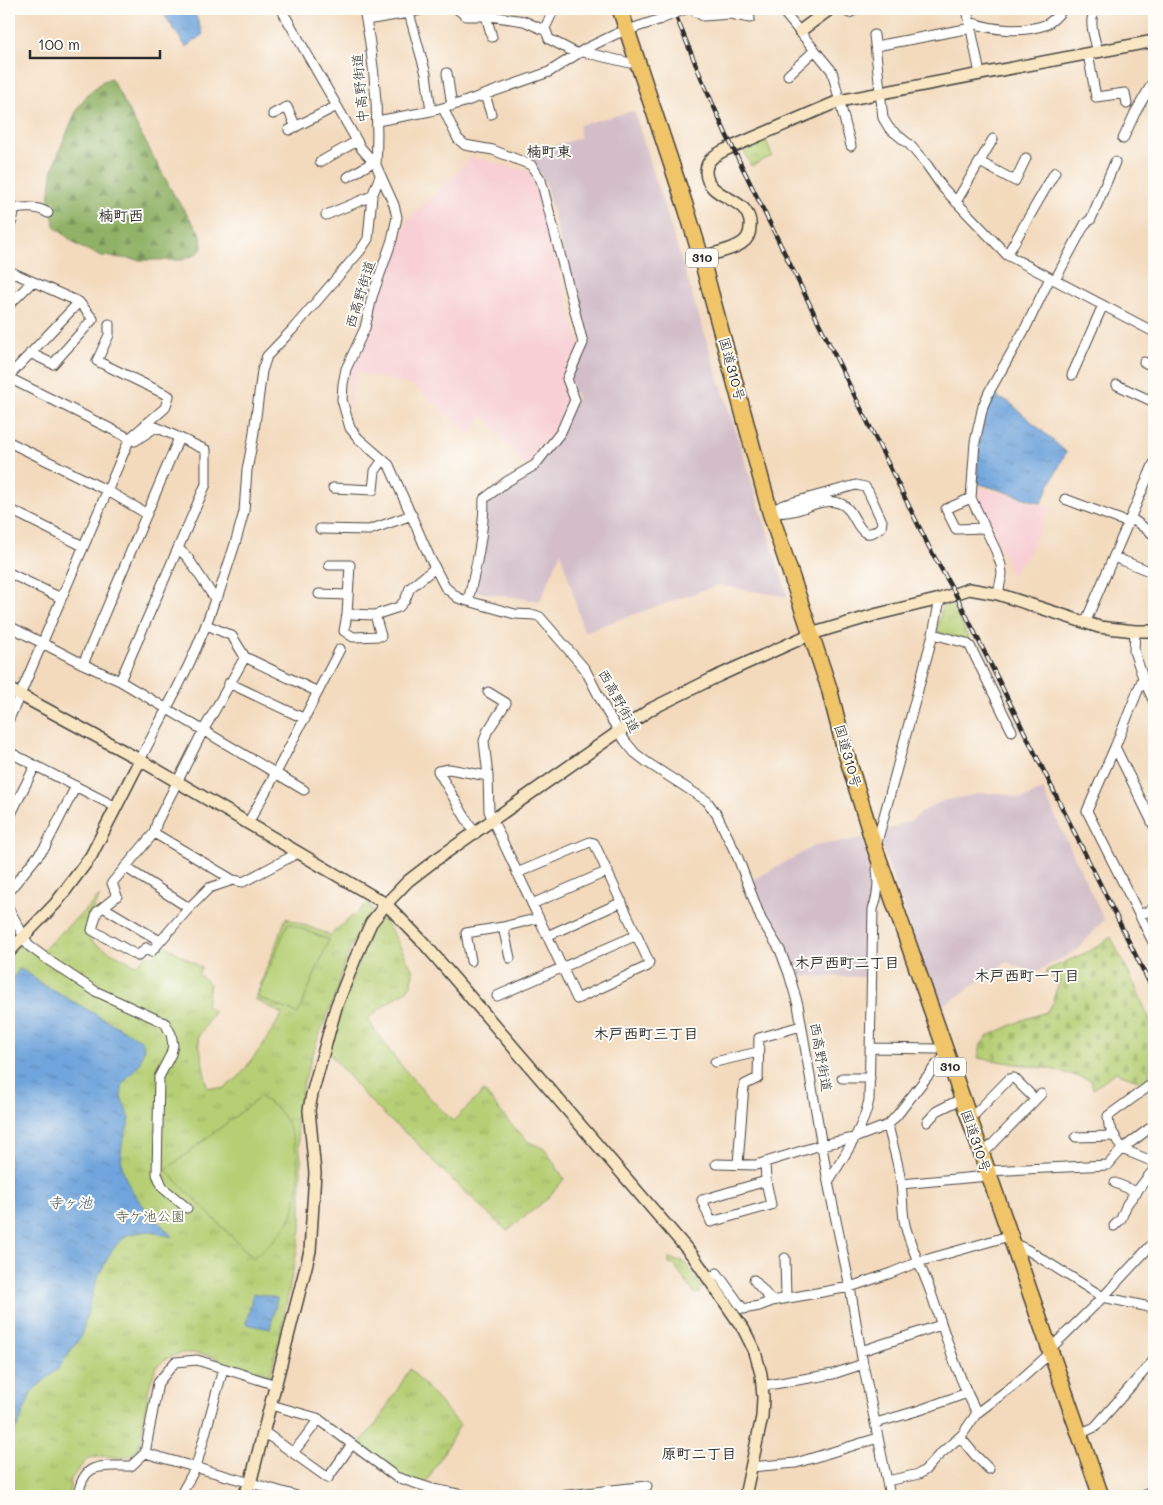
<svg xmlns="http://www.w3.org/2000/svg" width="1163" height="1505" font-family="Mali,'Klee One',sans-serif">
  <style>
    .built { fill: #f7cfd4 }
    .industrial { fill: #d2bdc8 }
    .forest { fill: url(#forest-firs); stroke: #5e6e48 }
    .cemetery { fill: url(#cemetery-stones); stroke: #707d50 }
    .park { fill: url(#park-tufts); stroke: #707d50 }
    .pitch { fill: #b6cf74; stroke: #707d50 }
    .water { fill: url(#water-ripples); stroke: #4d6884 }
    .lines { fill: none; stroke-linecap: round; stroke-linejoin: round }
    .street-casing { stroke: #494541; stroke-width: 11 }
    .secondary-casing { stroke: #494541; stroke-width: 14 }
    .highway-casing { stroke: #494541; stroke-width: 18 }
    .street { stroke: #fff; stroke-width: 9 }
    .secondary { stroke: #f9e7c3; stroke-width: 11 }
    .highway { stroke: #f0c469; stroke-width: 15 }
    .rail-casing { stroke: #2b2b2b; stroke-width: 4.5 }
    .rail { stroke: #fdfcf7; stroke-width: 2.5; stroke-dasharray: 8; stroke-linecap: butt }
    .street-bridge-casing { stroke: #494541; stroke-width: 11; stroke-linecap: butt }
    .street-bridge { stroke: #fff; stroke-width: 9 }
    .labels { text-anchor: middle; stroke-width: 4; stroke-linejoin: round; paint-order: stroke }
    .shield { fill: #fdfcf7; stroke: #6a6a68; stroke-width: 1 }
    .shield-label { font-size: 12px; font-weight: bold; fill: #2b2b2b }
    .street-label { font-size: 14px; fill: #2b2b2b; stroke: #fdfcf7 }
    .park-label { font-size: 14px; fill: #555c41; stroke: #fdfcf7 }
    .neighbourhood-label { font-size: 15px; font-weight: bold; fill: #2b2b2b; stroke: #fdfcf7 }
    .water-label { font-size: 15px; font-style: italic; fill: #465b72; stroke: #fdfcf7 }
  </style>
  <defs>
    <pattern id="forest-firs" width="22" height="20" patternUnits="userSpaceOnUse" patternTransform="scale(1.25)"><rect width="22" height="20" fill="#90b266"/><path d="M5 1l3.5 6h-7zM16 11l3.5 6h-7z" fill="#769154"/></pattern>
    <pattern id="cemetery-stones" width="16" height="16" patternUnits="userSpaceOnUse" patternTransform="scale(1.25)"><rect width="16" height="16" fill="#b6cf74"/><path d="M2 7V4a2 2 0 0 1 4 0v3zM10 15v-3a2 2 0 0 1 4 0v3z" fill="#9db265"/></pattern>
    <pattern id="park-tufts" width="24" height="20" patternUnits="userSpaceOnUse" patternTransform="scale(1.25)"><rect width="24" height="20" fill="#b6cf74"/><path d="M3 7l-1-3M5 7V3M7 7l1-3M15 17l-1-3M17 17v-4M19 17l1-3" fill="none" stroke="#9db265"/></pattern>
    <pattern id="water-ripples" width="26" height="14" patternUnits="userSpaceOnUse" patternTransform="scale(1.25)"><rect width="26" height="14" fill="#6fa4dc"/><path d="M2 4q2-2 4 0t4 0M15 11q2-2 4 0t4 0" fill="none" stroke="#5b86b3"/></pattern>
  </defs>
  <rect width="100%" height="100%" fill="#fdfcf7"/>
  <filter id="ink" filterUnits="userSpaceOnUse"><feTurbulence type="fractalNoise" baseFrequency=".02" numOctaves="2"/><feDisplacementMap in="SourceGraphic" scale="10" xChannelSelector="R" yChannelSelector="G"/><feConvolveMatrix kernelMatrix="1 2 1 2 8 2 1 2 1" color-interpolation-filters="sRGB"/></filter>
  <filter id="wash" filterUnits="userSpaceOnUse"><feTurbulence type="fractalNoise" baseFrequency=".0096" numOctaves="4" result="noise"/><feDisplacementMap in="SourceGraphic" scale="20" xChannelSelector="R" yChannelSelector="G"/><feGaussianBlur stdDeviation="1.12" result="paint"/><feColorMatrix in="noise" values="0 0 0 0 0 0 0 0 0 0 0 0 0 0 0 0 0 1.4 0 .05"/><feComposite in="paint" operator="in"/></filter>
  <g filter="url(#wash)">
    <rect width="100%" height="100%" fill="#f3dabd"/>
    <path class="built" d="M472,157L531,172L580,344L571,399L557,436L527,467L482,415L471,435L414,386L356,372L348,410V371L380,281L407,221Z
      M975,486L1051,507L1024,561L1018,565L1013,577L991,528Z"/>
    <path class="industrial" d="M634,111L788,597L718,585L584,632L561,552L540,601L472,591L488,499L537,466L577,398L570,378L586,343L545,181L526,154L580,138L579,125Z
      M1043,790L1104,920L1077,950L1034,973L1006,962L954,999L938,1007L882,846L883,832L914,819L923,811L942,801L984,793H1001L1021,799Z
      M863,838L870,867L868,977L793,976L764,916L753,888L752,881L814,846Z"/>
    <path class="forest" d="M111,78L174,195L201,235L202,249L195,255L182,260H141L102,256L78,246L55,227L49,201L52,173L59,151L78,107L88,94L103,81Z"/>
    <path class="cemetery" d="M1111,937L1137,990L1154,1030V1053L1147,1080L1144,1082L1115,1072L1093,1089L1091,1080L1051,1069L978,1058L981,1044L988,1036L1023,1020L1046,1012L1054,1002L1053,999L1060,981L1046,974L1047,970L1090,951Z"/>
    <path class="park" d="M765,137L772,156L751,166L742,147Z
      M952,602L969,640L955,637L937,632L942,607Z
      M100,896C93,908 88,919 85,933L95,944L136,965L146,955L152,957L163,944L202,968L198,974L210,984L206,1005L214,1012L198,1037L207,1087L223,1089L239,1077L267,1039L282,1014L255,999L286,918L330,935L369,902L373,913L360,928L346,958L337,991L317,1041L302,1088L296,1122L301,1159V1229L282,1327L270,1376L227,1363L211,1356L195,1353H182L167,1358L156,1367L149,1387L140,1445L133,1454L124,1458L106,1456L88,1458L71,1479L69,1496H9V956L22,942L38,954Z
      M381,917L394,935L413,971L412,983L404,993L393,999L367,1019C394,1058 418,1088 453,1121L484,1091L509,1122L529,1142L545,1149L564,1179L547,1199L507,1231L442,1170L414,1140L393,1123L364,1095L329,1053L335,1035L342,1007L371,931Z
      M669,1258L677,1261L682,1260L683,1264L685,1263L703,1287L699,1291L700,1293H694L674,1265L669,1264Z
      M410,1369L460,1425L425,1484L398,1476L358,1445L376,1424Z"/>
    <path class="pitch" d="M288,923L329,940L298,1014L257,997Z
      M260,1097C266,1101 273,1105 278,1110C301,1135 305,1195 288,1223C280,1236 265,1248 253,1258L166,1170Z"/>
    <path class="water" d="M175,9H193L203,34L186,47L165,16Z
      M996,393L999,399L1008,401L1066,452L1041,503L977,483L979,442L988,404L992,402L991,395Z
      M19,969L31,975L37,981L141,1040L144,1048L140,1063L123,1083L121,1097L130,1119C128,1127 124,1136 122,1145C115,1185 149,1211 173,1237L147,1231L127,1235L113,1248L96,1281L81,1336L59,1368L32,1391L17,1428L9,1434V984Z
      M253,1293L277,1298L270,1329L246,1324Z"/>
  </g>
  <g filter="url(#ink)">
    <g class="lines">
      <g class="street-casing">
        <path id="street" d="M282,9L284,14L361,148L376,165L394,205L397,217L392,240L372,297L365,328L346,369L343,384L342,400L350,428L359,439L389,465L430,558L445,587L458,598L468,601L515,614L535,615L540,617L585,669L607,712L625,741L635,753L648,763L707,801L717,815L738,858L761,919L780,950L789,974L798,1005L828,1182L850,1287L863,1364L890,1496
          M364,9C374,59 379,114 376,165
          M457,9L466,16H490L524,21L546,31
          M554,9L545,28L549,39L576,53L583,52L630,63L637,60
          M695,9L696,12L703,16L731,14L750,18
          M781,9L832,71L851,146
          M843,9L849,13L857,9
          M967,9L980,74
          M1096,9C1087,20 1095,39 1098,52
          M409,13L426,74L431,111
          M486,16L492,37
          M366,20L409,13L425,9
          M970,22C992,30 1022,33 1045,25C1052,22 1059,14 1063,9
          M874,35L883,118L889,128L910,145L927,165L943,188L1007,255L1154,332
          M876,46L971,28
          M1088,54L1096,97L1125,93L1127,104
          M447,73L452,106
          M788,75L815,50
          M485,95L491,114
          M443,108L452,127L458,139L465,145L493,150L531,165L541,180L583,343L567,379L575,400L561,432L535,465L506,482L484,499C484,533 476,568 468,601
          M273,114L287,107L296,127
          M377,121L431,111L461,103L549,72L585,49L616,34L661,19
          M289,130L337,106
          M1123,139L1135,113L1154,80
          M320,162L357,141
          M980,162L1015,181L1026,158
          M348,177L373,162
          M956,202L993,139
          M326,215L372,196
          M9,226L12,221L15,209C26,207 38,206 48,213
          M1007,255L1055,172
          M9,271L79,302L9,376
          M1055,280L1085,224L1091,219L1115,162
          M9,305L32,282
          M30,353L53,364L93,319L79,302
          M1144,362L1154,367
          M1072,375L1103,305
          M9,378L135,441L156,427L206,450V484L120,681
          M1117,385L1154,402
          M9,442L108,491L147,514
          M856,485L865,487L868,491L882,521L881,527C856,548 859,509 839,503C821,497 804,511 786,512C781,513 775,512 770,512L783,505Z
          M333,488L373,490L375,471L383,460
          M971,498L946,509L956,529L985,528
          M1065,499L1129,523
          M9,509L83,546
          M1131,518L1154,535
          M320,529L369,530L412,515
          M179,549L188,558L215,599
          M1114,557L1154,573
          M329,565H350L347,614L344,631L353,637L381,636L375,615
          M9,573L61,598
          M319,594L348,595
          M998,594L1002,574L1001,565L996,551L971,498L975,442L983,406L989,392L1026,327L1050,278
          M347,614L375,615L399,607L405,600L410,588L435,568
          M1085,623L1154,463
          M207,625L232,636L245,657L318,692
          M9,626L83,664L120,681L304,790
          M1135,631L1134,651L1143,678L1154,702
          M933,634L966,643L970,646L1012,731
          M245,657L203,731L157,822L154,833L112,883L117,896L97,912L92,930L138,956L146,948L151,952L189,908L209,888L233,880L243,882L298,853
          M83,664L179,438
          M1143,678L1115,747L1087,811L1154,944
          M229,683L305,719
          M488,692L506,703L487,732L484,741L488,776L489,811L493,821L577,999L648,966L649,962L594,843L590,842L517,873
          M9,719L20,695L130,438L165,408L169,396L97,361L109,335V324
          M1115,747L1154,826
          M9,752L116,807
          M140,760C167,707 197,656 215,599L218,596L235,544L244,512L247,470L253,439L262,371L267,356L292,330L360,251L368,239L372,196L380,176
          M9,818L35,766
          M248,823L276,773L340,649
          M154,833L233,880
          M475,834L438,771L449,769L488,776
          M876,846L933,634L940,599
          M125,867L189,908
          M9,891L45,847L76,786
          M532,904L608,871
          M103,907L160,941
          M9,909L29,946L51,962L95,991L165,1023L171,1034L173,1045L171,1054L159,1077L157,1174L163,1188L187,1208
          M1139,915L1154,909
          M503,927L510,958
          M547,936L622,902
          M471,961L466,933L503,927L539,918
          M497,996L637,935
          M871,1048L937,1049L943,1047
          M715,1062L758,1052
          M842,1078H870
          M1154,1078L1152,1084L1108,1116L1109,1126L1122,1149L1154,1162
          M969,1120L1009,1079L1014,1078L1031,1095
          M927,1122L937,1111L961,1099
          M888,1125C892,1144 899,1164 901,1184C903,1198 902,1212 905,1225C911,1249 923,1270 931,1293C945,1334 957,1375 977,1413
          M1076,1137L1115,1136
          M981,1156L1041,1094
          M765,1163L766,1181L771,1205L711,1222L702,1200L766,1181
          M716,1164L756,1165L821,1145L854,1138L888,1125L898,1114L937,1064L946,1056
          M738,1164L744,1085L758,1078L759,1038L801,1026
          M987,1171L1108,1165L1122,1149L1154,1125
          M828,1182C844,1156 863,1130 869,1100L873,909C878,896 879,883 877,869
          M1115,1183L1137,1192
          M901,1184L988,1176
          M1114,1226L1121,1219L1127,1204L1154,1169
          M1011,1242L1026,1249L1103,1297L1154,1308
          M785,1258L786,1298
          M709,1279L717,1273L743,1309L759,1306L772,1301L850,1287L891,1273L918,1262L1009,1236
          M754,1280L772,1301
          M1049,1350L1103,1297L1154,1242
          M861,1351L941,1325
          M762,1386L833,1374L863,1364
          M271,1405L317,1418L396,1477L433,1489L468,1496
          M876,1423L920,1410L967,1393
          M264,1432L328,1478L352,1444
          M1079,1434L1095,1427L1154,1360
          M960,1437L974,1454L989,1469
          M145,1453L297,1496
          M293,1453L319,1419
          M751,1467L796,1463L878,1438
          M887,1481L919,1474L925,1470L938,1456L962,1435L977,1413L1018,1382L1047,1356L1049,1351
          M78,1496C84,1460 101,1467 131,1466L145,1453L158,1383L175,1362L197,1360L276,1385
          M180,1496L196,1467L223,1369
          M560,1496L647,1486
          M1144,1496L1154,1488"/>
      </g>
      <g class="secondary-casing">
        <path id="secondary" d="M800,31L830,9
          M701,257C714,253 731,251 742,243C748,239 750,233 750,227C751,220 748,214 744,209C732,196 707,194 706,172C706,160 715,155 725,150L839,101L1154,41
          M9,689L140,760L386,904L422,941L693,1256L744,1330L755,1352L761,1374L763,1397L762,1417L745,1496
          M9,952L56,903L91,856L140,760
          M243,1496L250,1484L310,1251L315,1173L309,1110L312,1094L336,1007L355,959L371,923L386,904L408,881L434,861L651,709L718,676L811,634L878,614L940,599L969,589L998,594L1099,627L1135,631H1154"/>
      </g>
      <g class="highway-casing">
        <path id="highway" d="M620,9L687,211L701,257L770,512L829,688L844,747L875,848L1101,1496"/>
      </g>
      <use href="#street" class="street"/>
      <use href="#secondary" class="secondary"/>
      <use href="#highway" class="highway"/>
      <g class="rail-casing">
        <path id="rail" d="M673,9L703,82L726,134L930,549L955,593L1154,992"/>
      </g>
      <use href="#rail" class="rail"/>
      <g class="street-bridge-casing">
        <path id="street-bridge" d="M661,19L686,9"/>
      </g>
      <use href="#street-bridge" class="street-bridge"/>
    </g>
  </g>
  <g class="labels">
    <g class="shield">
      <rect x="686" y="248.5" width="32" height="19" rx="4"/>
      <rect x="934" y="1057.5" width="32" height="19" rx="4"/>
    </g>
    <g class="shield-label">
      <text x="702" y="262">310</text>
      <text x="950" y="1071">310</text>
    </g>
    <g class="street-label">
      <text transform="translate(360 88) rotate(-95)" y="5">中高野街道</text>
      <text transform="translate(360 294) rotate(-73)" y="5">西高野街道</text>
      <text transform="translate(732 369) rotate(75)" y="5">国道310号</text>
      <text transform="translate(619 701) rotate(61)" y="5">西高野街道</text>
      <text transform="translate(848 756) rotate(74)" y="5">国道310号</text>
      <text transform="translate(821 1057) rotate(80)" y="5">西高野街道</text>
      <text transform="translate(976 1141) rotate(71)" y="5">国道310号</text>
    </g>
    <g class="park-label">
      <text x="150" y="1221">寺ケ池公園</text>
    </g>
    <g class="neighbourhood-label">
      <text x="549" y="157">楠町東</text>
      <text x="121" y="221">楠町西</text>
      <text x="847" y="968">木戸西町二丁目</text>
      <text x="1027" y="981">木戸西町一丁目</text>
      <text x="646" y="1039">木戸西町三丁目</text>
      <text x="699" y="1459">原町二丁目</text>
    </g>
    <g class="water-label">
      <text x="70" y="1208">寺ヶ池</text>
    </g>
  </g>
  <rect width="1163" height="1505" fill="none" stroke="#fdfcf7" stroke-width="30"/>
  <path d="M30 50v8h130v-8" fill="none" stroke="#2b2b2b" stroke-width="2.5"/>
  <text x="38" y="50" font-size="15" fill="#2b2b2b" stroke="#fdfcf7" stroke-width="4" paint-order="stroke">100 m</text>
</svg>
